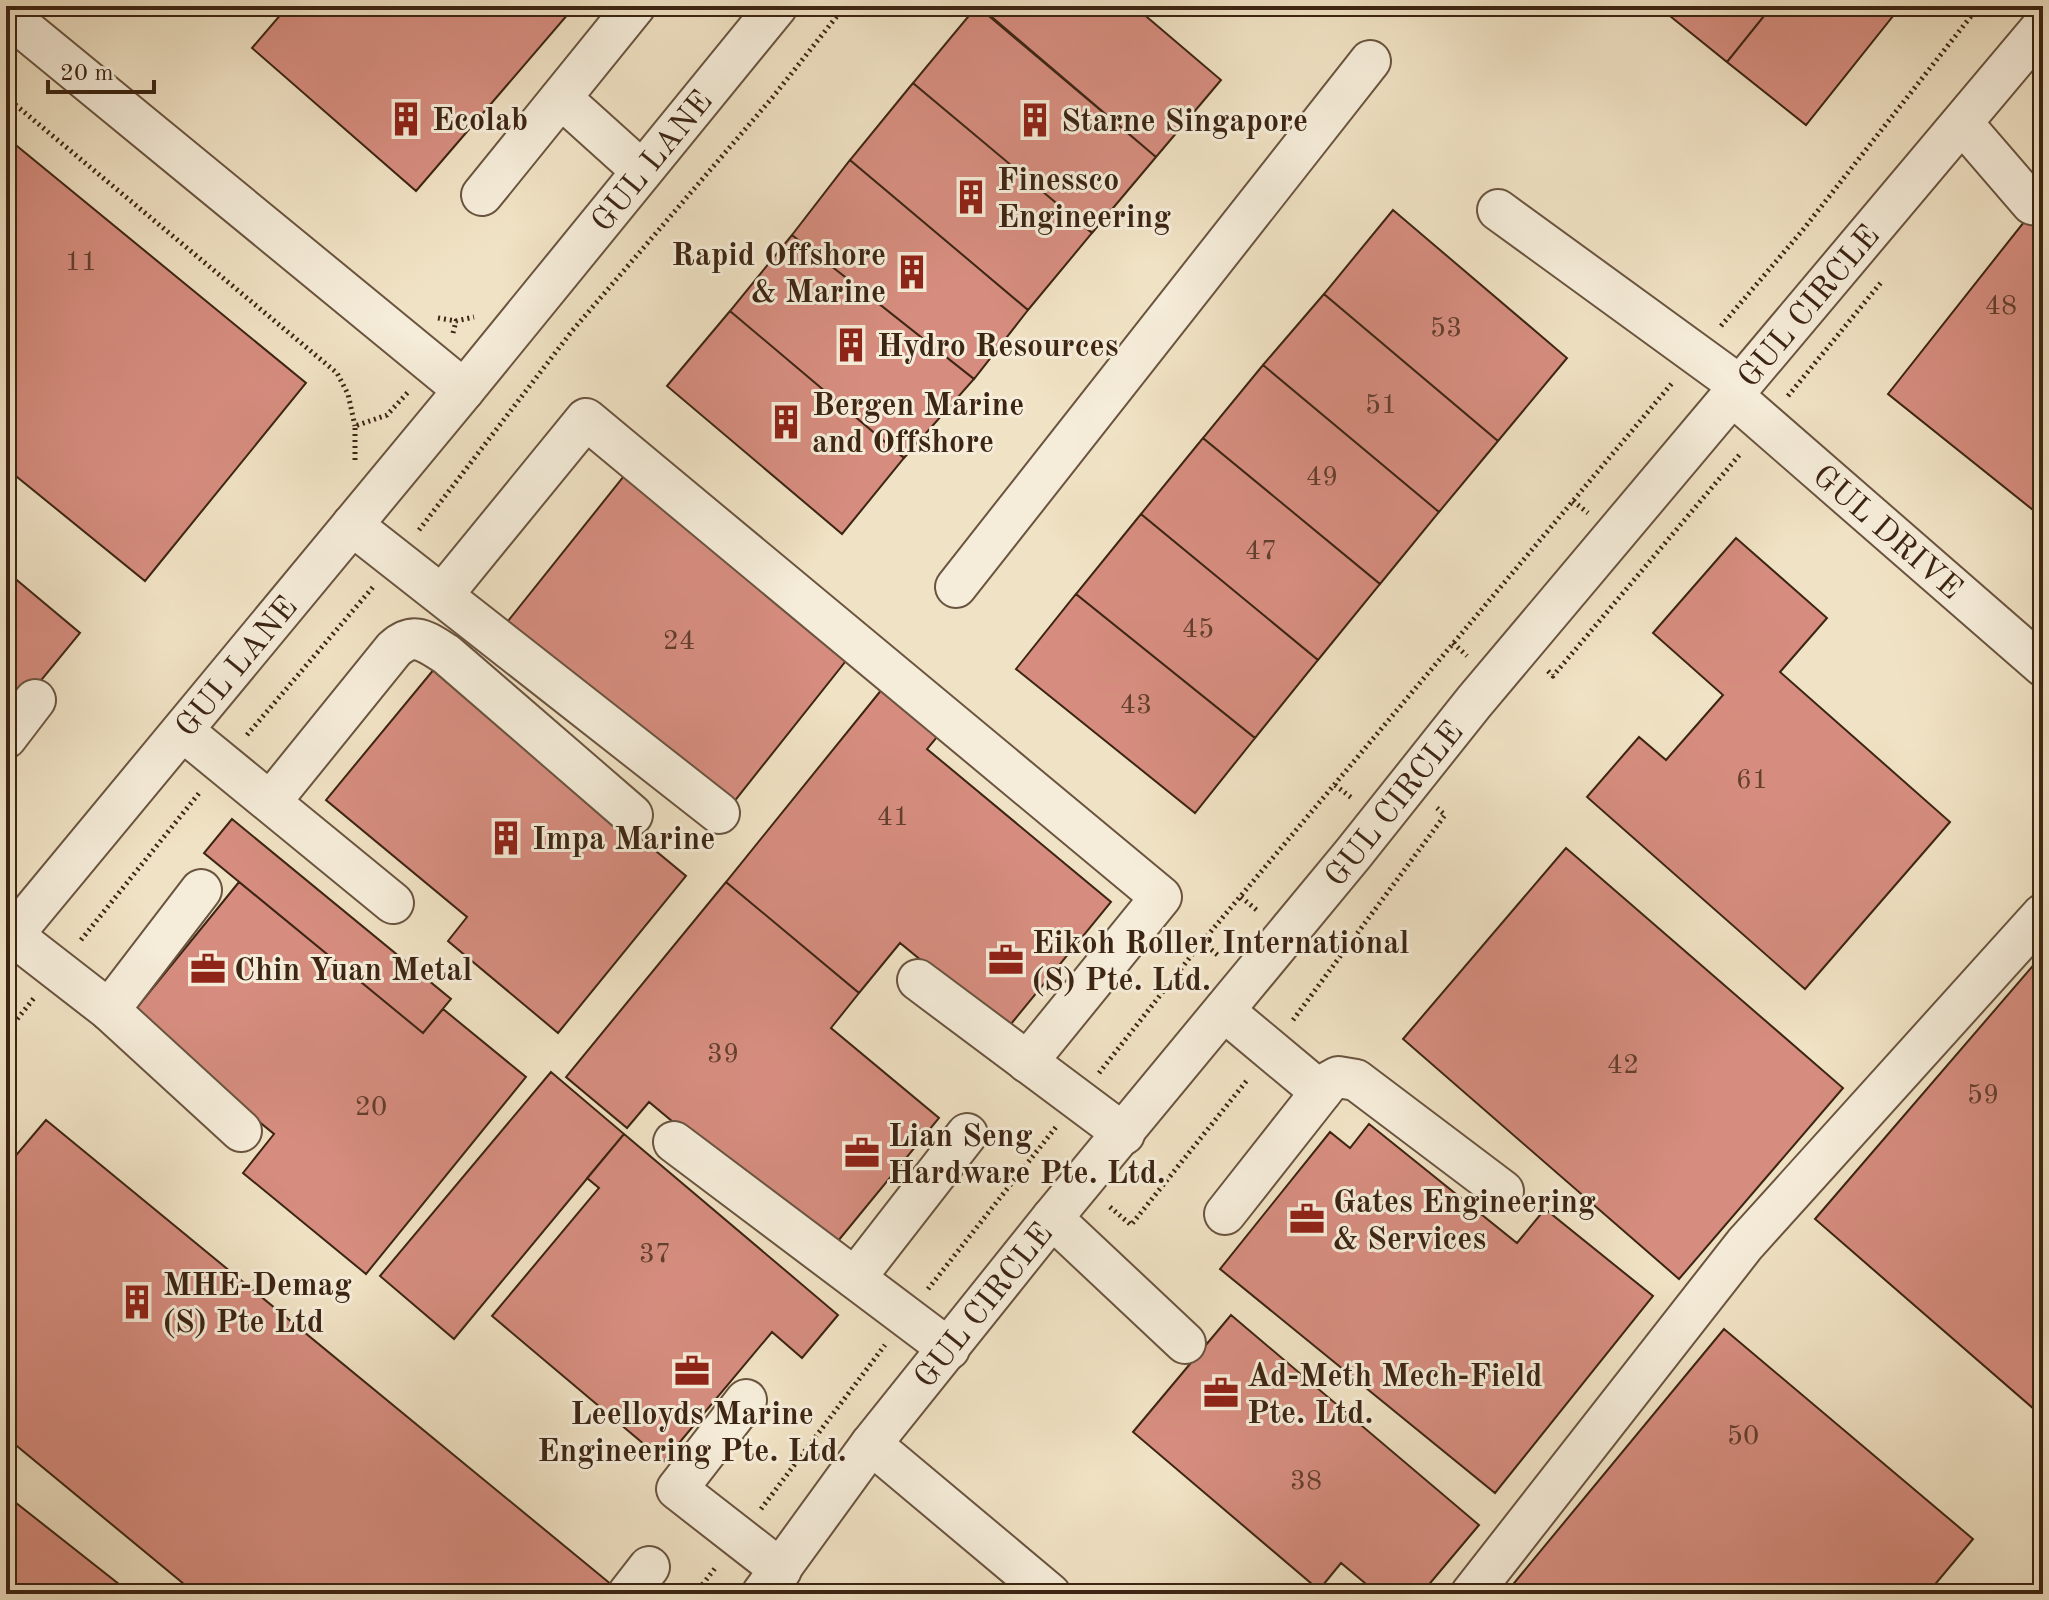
<svg xmlns="http://www.w3.org/2000/svg" width="2049" height="1600" font-family="'Old Standard TT',serif">
  <style>
    .building { fill: #d68d7f; stroke: #3d2513; stroke-width: 2 }
    .lines { fill: none; stroke-linecap: round; stroke-linejoin: round }
    .minor-casing { stroke: #6a543f; stroke-width: 44 }
    .path { stroke: #3d2513; stroke-width: 5; stroke-dasharray: 2 4; stroke-linecap: butt }
    .minor { stroke: #f5ecd9; stroke-width: 40 }
    .labels { text-anchor: middle; stroke-width: 6; stroke-linejoin: round; paint-order: stroke }
    .number-label { font-size: 28px; fill: #633f2e }
    .poi-label { font-size: 32px; font-weight: bold; fill: #3d2513; stroke: #f5ecd9; text-anchor: start }
    .street-label { font-size: 32px; fill: #3d2513; stroke: #f5ecd9 }
  </style>
  <rect width="100%" height="100%" fill="#f0e2c4"/>
  <filter id="stains"><feTurbulence type="fractalNoise" baseFrequency=".0025" numOctaves="4"/><feColorMatrix values="0 0 0 0 .2 0 0 0 0 .09 0 0 0 0 .02 0 0 0 .5 -.17"/></filter>
  <radialGradient id="worn" r=".72"><stop offset=".6" stop-color="#630" stop-opacity="0"/><stop offset="1" stop-color="#630" stop-opacity=".3"/></radialGradient>
  <path class="building" d="M288,6H575L416,191L252,48Z
    M977,6L1156,157L1092,233L913,83Z
    M979,6H1134L1221,80L1156,157Z
    M1662,6H1772L1727,62L1660,8Z
    M1772,6H1901L1806,125L1727,62Z
    M913,83L1092,233L1028,310L850,160Z
    M6,137L306,383L145,581L6,468Z
    M850,160L1028,310L974,379L792,235Z
    M2035,208L2043,215V518L1888,394Z
    M1393,210L1567,358L1498,441L1324,294Z
    M792,235L974,379L904,458L730,311Z
    M1324,294L1498,441L1439,512L1263,365Z
    M730,311L904,458L842,534L667,386Z
    M1263,365L1439,512L1380,584L1203,438Z
    M1203,438L1380,584L1318,660L1141,514Z
    M628,471L853,652L729,808L504,626Z
    M1141,514L1318,660L1255,738L1076,594Z
    M1736,538L1827,618L1780,672L1950,822L1805,989L1587,797L1639,737L1666,760L1723,695L1653,633Z
    M6,571L80,633L6,723Z
    M1076,594L1255,738L1195,813L1016,669Z
    M435,668L686,876L558,1033L448,941L467,917L326,800Z
    M891,678L947,725L927,749L1111,902L1006,1030L900,943L859,993L726,882Z
    M232,819L451,999L423,1033L204,853Z
    M1566,848L1843,1088L1679,1279L1403,1039Z
    M239,882L423,1033L443,1009L526,1077L366,1274L243,1173L274,1134L130,1016Z
    M726,882L859,993L831,1028L939,1118L829,1252L649,1102L627,1128L566,1077Z
    M2037,961L2043,967V1417L1815,1219Z
    M551,1072L624,1134L454,1339L380,1276Z
    M46,1120L612,1585L604,1594H196L6,1437V1167Z
    M1369,1124L1517,1243L1545,1209L1653,1296L1495,1493L1220,1269L1330,1132L1350,1148Z
    M624,1134L838,1315L802,1358L772,1332L664,1461L492,1316L599,1188L587,1178Z
    M1231,1315L1479,1525L1421,1594H1378L1341,1563L1319,1590L1133,1432Z
    M1724,1329L1973,1539L1927,1594H1505Z
    M6,1495L129,1592L128,1594H6Z"/>
  <g class="lines">
    <g class="minor-casing">
      <g id="minor">
        <path d="M6,14L464,390"/>
        <path d="M561,98L642,171"/>
        <path d="M1963,124L2032,204L2043,206"/>
        <path d="M482,195L635,6"/>
        <path d="M1498,210L1740,386"/>
        <path id="s1" d="M1733,396L2043,666"/>
        <path d="M352,525L719,813"/>
        <path d="M956,587L1370,61"/>
        <path d="M443,594L586,419L1161,897L1027,1062"/>
        <path d="M183,731L393,903"/>
        <path d="M6,738L35,700"/>
        <path d="M271,801L394,649C414,631 425,641 446,654L632,815"/>
        <path d="M6,930L109,1010L241,1131"/>
        <path id="s2" d="M6,943L464,390L777,6"/>
        <path d="M918,980L1124,1134"/>
        <path d="M109,1010L201,890"/>
        <path d="M1224,1011L1321,1092"/>
        <path d="M674,1142L949,1349"/>
        <path d="M1225,1214L1329,1082L1338,1077L1356,1080L1503,1191"/>
        <path d="M1052,1218L1185,1343"/>
        <path d="M855,1278L967,1134"/>
        <path d="M746,1400L677,1489L781,1570"/>
        <path d="M871,1444L1050,1594"/>
        <path d="M628,1594L649,1567"/>
        <path id="s3" d="M762,1594L871,1444L1052,1218L1353,854L1474,702L2043,26"/>
        <path d="M1471,1594L1745,1244L2043,914"/>
      </g>
    </g>
    <path class="path" d="M6,97L337,373L348,394L355,426
      M438,318L456,321
      M1721,326L1802,231L1979,6
      M453,333L456,321L474,317
      M1788,396L1883,280
      M355,460V426L387,415L410,390
      M1573,501L1588,513
      M419,530L572,331L772,98L845,6
      M1453,643L1467,656
      M1548,671L1553,676L1741,453
      M247,735L373,587
      M1335,785L1353,799
      M1241,897L1259,912
      M81,940L200,792
      M1202,942L1220,957
      M1293,1020L1445,815L1437,808
      M6,1033L34,998
      M1099,1073L1202,942L1673,382
      M1110,1207L1131,1225L1248,1079
      M928,1289L1056,1127
      M761,1509L885,1345
      M695,1594L716,1567"/>
    <use href="#minor" class="minor"/>
  </g>
  <defs>
    <g id="building-bare" transform="scale(2.76)"><path d="M-4-6H4V6H1V3H-1V6H-4ZM-2.5-4.3h1.7v1.8h-1.7ZM.8-4.3h1.7v1.8H.8ZM-2.5-1h1.7V.8h-1.7ZM.8-1h1.7V.8H.8Z" fill="#8f2418" stroke="#f5ecd9" stroke-width="2.5" paint-order="stroke"/></g>
    <g id="office-bare" transform="scale(2.76)"><path d="M-6-3h4V-5.5h4V-3h4V5H-6ZM-1-4.5V-3h2v-1.5ZM-6 0V1H6V0Z" fill="#8f2418" stroke="#f5ecd9" stroke-width="2.5" paint-order="stroke"/></g>
  </defs>
  <g fill-rule="evenodd">
    <use href="#building-bare" x="406" y="119"/>
    <use href="#building-bare" x="1035" y="120"/>
    <use href="#building-bare" x="971" y="197"/>
    <use href="#building-bare" x="912" y="272"/>
    <use href="#building-bare" x="851" y="345"/>
    <use href="#building-bare" x="786" y="422"/>
    <use href="#building-bare" x="506" y="838"/>
    <use href="#office-bare" x="1006" y="960"/>
    <use href="#office-bare" x="208" y="969"/>
    <use href="#office-bare" x="862" y="1153"/>
    <use href="#office-bare" x="1307" y="1219"/>
    <use href="#building-bare" x="137" y="1302"/>
    <use href="#office-bare" x="692" y="1371"/>
    <use href="#office-bare" x="1221" y="1393"/>
  </g>
  <g class="labels">
    <g class="number-label">
      <text x="81" y="270">11</text>
      <text x="2001" y="314">48</text>
      <text x="1446" y="336">53</text>
      <text x="1381" y="413">51</text>
      <text x="1322" y="485">49</text>
      <text x="1261" y="559">47</text>
      <text x="1198" y="637">45</text>
      <text x="679" y="649">24</text>
      <text x="1136" y="713">43</text>
      <text x="1752" y="788">61</text>
      <text x="893" y="825">41</text>
      <text x="723" y="1062">39</text>
      <text x="1623" y="1073">42</text>
      <text x="1983" y="1103">59</text>
      <text x="371" y="1115">20</text>
      <text x="655" y="1262">37</text>
      <text x="1743" y="1444">50</text>
      <text x="1306" y="1489">38</text>
    </g>
    <g class="poi-label">
      <text x="432" y="130">Ecolab</text>
      <text x="1061" y="131">Starne Singapore</text>
      <text x="997" y="190">Finessco<tspan x="997" dy="37">Engineering</tspan></text>
      <text x="886" y="265" text-anchor="end">Rapid Offshore<tspan x="886" dy="37">&amp; Marine</tspan></text>
      <text x="877" y="356">Hydro Resources</text>
      <text x="812" y="415">Bergen Marine<tspan x="812" dy="37">and Offshore</tspan></text>
      <text x="532" y="849">Impa Marine</text>
      <text x="1032" y="953">Eikoh Roller International<tspan x="1032" dy="37">(S) Pte. Ltd.</tspan></text>
      <text x="234" y="980">Chin Yuan Metal</text>
      <text x="888" y="1146">Lian Seng<tspan x="888" dy="37">Hardware Pte. Ltd.</tspan></text>
      <text x="1333" y="1212">Gates Engineering<tspan x="1333" dy="37">&amp; Services</tspan></text>
      <text x="163" y="1295">MHE-Demag<tspan x="163" dy="37">(S) Pte Ltd</tspan></text>
      <text x="1247" y="1386">Ad-Meth Mech-Field<tspan x="1247" dy="37">Pte. Ltd.</tspan></text>
      <text x="692" y="1424" text-anchor="middle">Leelloyds Marine<tspan x="692" dy="37">Engineering Pte. Ltd.</tspan></text>
    </g>
    <g class="street-label">
      <text dy="11" stroke="none"><textPath href="#s2" startOffset="1014">GUL LANE</textPath></text>
      <text dy="11" stroke="none"><textPath href="#s3" startOffset="1660">GUL CIRCLE</textPath></text>
      <text dy="11" stroke="none"><textPath href="#s1" startOffset="206">GUL DRIVE</textPath></text>
      <text dy="11" stroke="none"><textPath href="#s2" startOffset="360">GUL LANE</textPath></text>
      <text dy="11" stroke="none"><textPath href="#s3" startOffset="1012">GUL CIRCLE</textPath></text>
      <text dy="11" stroke="none"><textPath href="#s3" startOffset="364">GUL CIRCLE</textPath></text>
    </g>
  </g>
  <rect width="2049" height="1600" fill="none" stroke="#f0e2c4" stroke-width="32"/>
  <rect x="8" y="8" width="2033" height="1584" fill="none" stroke="#3d2513" stroke-width="4"/>
  <rect x="16" y="16" width="2017" height="1568" fill="none" stroke="#3d2513" stroke-width="2"/>
  <path d="M48 80v12h106v-12" fill="none" stroke="#3d2513" stroke-width="4"/>
  <text x="60" y="80" font-size="24" fill="#3d2513" stroke="#f5ecd9" stroke-width="6" paint-order="stroke">20 m</text>
  <rect width="100%" height="100%" filter="url(#stains)"/>
  <rect width="100%" height="100%" fill="url(#worn)"/>
</svg>
